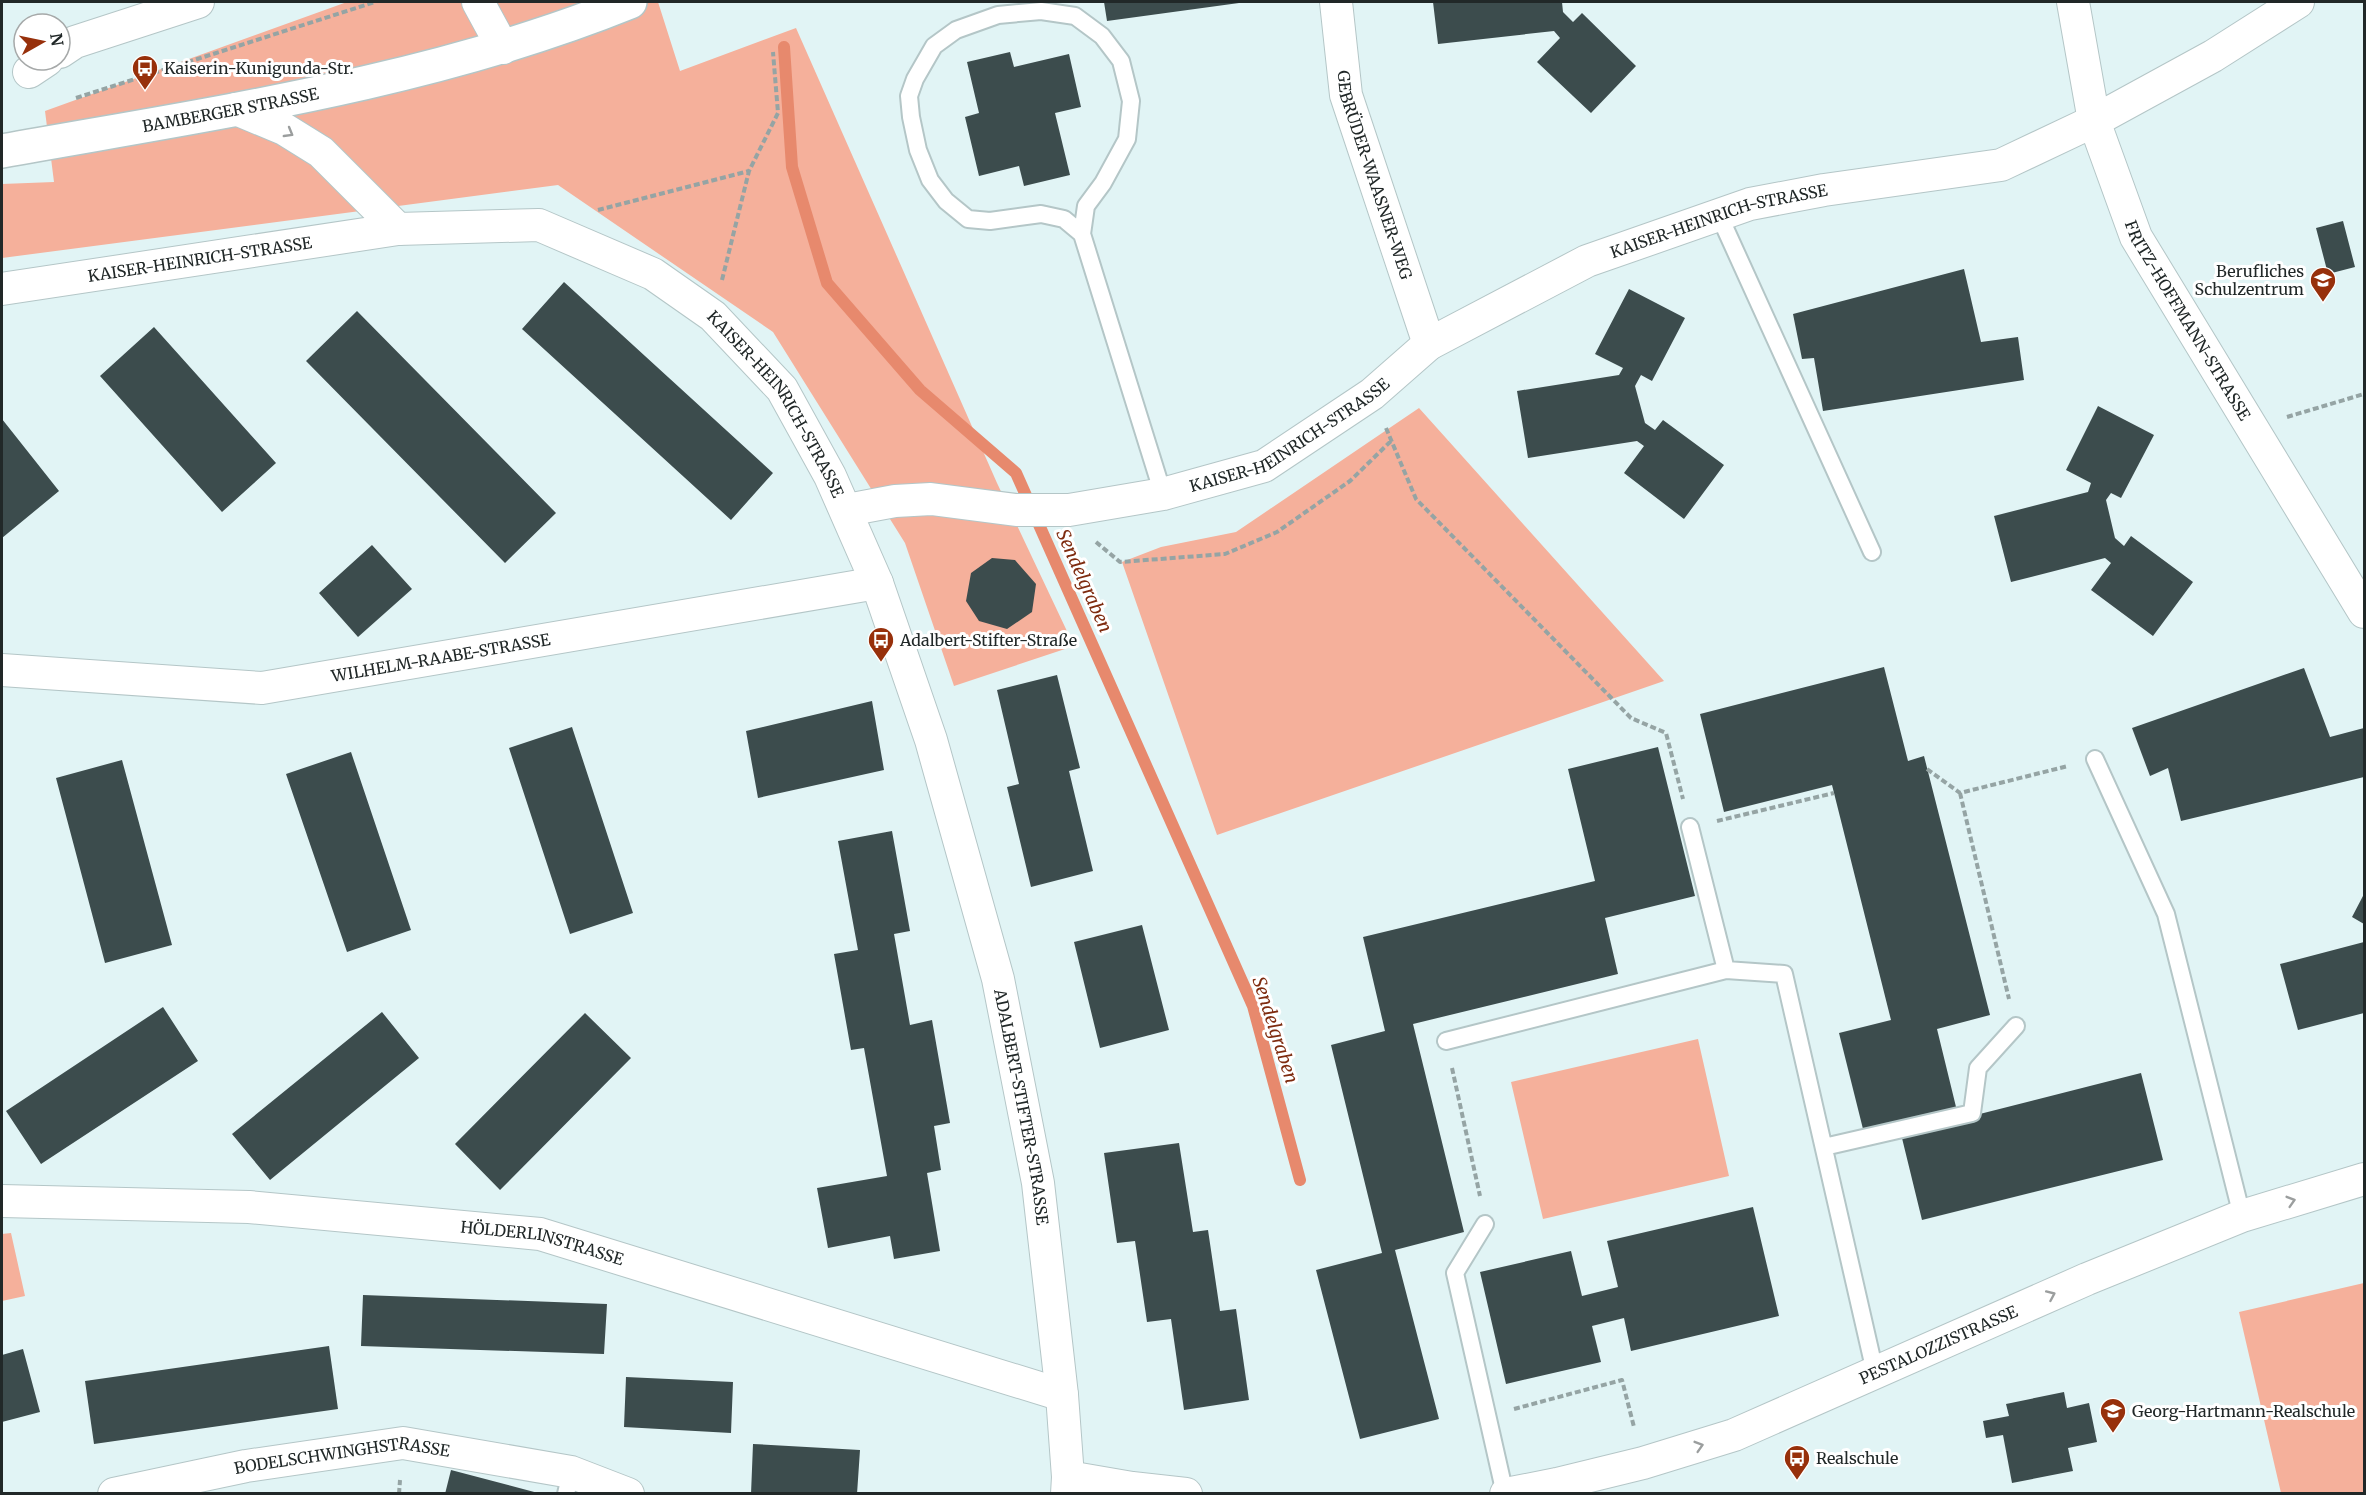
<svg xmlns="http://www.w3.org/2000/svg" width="2366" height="1495" font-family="Merriweather,serif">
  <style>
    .green { fill: #f5b09b }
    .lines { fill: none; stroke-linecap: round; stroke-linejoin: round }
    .stream { stroke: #e7896d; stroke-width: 12 }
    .building { fill: #3c4c4d }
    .lane-casing { stroke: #b4c6c7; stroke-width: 20 }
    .street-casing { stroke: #b4c6c7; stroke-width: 34 }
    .secondary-casing { stroke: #b4c6c7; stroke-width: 36 }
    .path { stroke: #95a4a4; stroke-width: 4; stroke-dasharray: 6 3; stroke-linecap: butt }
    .lane { stroke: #fff; stroke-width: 16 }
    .street { stroke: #fff; stroke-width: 32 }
    .secondary { stroke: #fff; stroke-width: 33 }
    .oneway { stroke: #9b9e9e }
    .labels { text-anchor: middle; stroke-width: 6; stroke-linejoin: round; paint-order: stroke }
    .poi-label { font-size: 16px; fill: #212828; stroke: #fff; text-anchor: start }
    .street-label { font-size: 16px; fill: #212828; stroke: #fff }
    .water-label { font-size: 18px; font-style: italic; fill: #7e2b0f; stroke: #fff }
  </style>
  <rect width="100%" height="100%" fill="#e1f4f5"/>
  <path class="green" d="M347,2H658L680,71L796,28L997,483L1074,646L954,686L905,543L773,332L558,185L2,258V184L54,182L45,111Z
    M1419,408L1664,681L1217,835L1122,562L1161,547L1236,532Z
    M1698,1039L1729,1176L1543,1219L1511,1082Z
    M11,1233L25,1296L2,1301V1234Z
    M2364,1283V1493H2281L2239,1312Z"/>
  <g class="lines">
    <path class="stream" d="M784,47L792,167L827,283L920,390L1016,473L1253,1006L1300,1180"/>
  </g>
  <path class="building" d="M1104,2H1239V3L1107,21Z
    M1433,2H1562L1563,12L1573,22L1582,13L1636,66L1591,113L1537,62L1560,38L1554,31L1438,44Z
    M1010,52L1014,67L1069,54L1081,107L1055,113L1070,175L1024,186L1019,166L979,176L965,117L979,113L967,62Z
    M2343,221L2355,267L2328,274L2316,228Z
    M1964,269L1981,342L2018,337L2024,380L1823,411L1814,358L1802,359L1793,314Z
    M564,282L773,473L731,520L522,329Z
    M1629,289L1685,318L1652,381L1641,375L1635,386L1645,423L1655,430L1663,420L1724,465L1684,519L1624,473L1644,446L1637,441L1528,458L1517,391L1619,375L1623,368L1595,354Z
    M357,311L556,513L505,563L306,361Z
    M154,327L276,463L222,512L100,376Z
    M2098,406L2154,435L2121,498L2111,493L2106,500L2115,538L2124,546L2131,536L2193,582L2153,636L2091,590L2111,563L2105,558L2011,582L1994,516L2088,492L2091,483L2066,470Z
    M2,419L59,491L2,538Z
    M372,545L412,589L358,637L319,593Z
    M992,558L1015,560L1036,584L1032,612L1007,629L979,621L966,601L971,573Z
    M1884,667L1908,761L1924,756L1990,1015L1937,1029L1957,1111L1864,1133L1839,1033L1891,1020L1832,785L1724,812L1700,714Z
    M2304,668L2330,737L2364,728V777L2181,821L2168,768L2150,776L2132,728Z
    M1057,675L1080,768L1069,771L1093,871L1031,887L1007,787L1019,784L997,690Z
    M872,701L884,770L758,798L746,731Z
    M572,727L633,913L570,934L509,748Z
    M1658,747L1695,896L1605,918L1618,974L1413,1024L1464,1232L1395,1250L1439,1419L1360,1439L1316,1270L1382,1253L1331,1045L1385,1031L1363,937L1595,881L1568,769Z
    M351,752L411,930L347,952L286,774Z
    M122,760L172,945L105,963L56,778Z
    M892,831L910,931L894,934L910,1025L932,1020L950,1123L934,1126L941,1170L927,1173L940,1251L894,1259L890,1236L828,1248L817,1188L887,1176L864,1048L851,1050L834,954L858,950L838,841Z
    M2364,894V924L2352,917Z
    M1142,925L1169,1030L1100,1048L1074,942Z
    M2364,942V1013L2298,1030L2280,964Z
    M163,1007L198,1061L41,1164L6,1111Z
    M382,1012L419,1058L270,1180L232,1134Z
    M585,1013L631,1058L500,1190L455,1144Z
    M2141,1073L2163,1160L1922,1220L1901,1134Z
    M1179,1143L1193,1232L1208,1230L1220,1311L1236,1309L1249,1400L1184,1410L1171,1319L1147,1322L1135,1241L1117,1243L1104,1153Z
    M1753,1207L1779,1316L1631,1351L1624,1318L1592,1326L1601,1362L1506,1384L1480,1272L1571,1251L1582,1296L1618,1287L1607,1241Z
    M363,1295L607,1304L604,1354L361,1346Z
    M329,1346L338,1409L94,1444L85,1381Z
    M23,1349L40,1412L2,1422V1355Z
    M626,1377L733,1382L731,1433L624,1427Z
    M2064,1392L2067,1408L2089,1403L2097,1442L2068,1448L2073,1471L2012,1483L2003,1435L1986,1438L1983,1421L2009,1416L2006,1404Z
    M753,1444L860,1450L857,1494H751Z
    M451,1470L538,1493V1494H445Z"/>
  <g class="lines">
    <g class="lane-casing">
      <path id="lane" d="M1719,215L1872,552
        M1082,234L1064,219L1041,214L990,221L968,219L946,201L930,180L918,150L911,117L909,96L915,79L934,46L956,30L998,15L1041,11L1075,16L1102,36L1121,61L1131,101L1127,139L1103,183L1086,206L1082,234L1163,494
        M2095,759L2166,914L2242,1216
        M1690,827L1726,970L1784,974L1875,1372
        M1446,1041L1726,970
        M1824,1147L1972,1113L1978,1068L2016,1026
        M1485,1224L1455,1273L1505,1494
        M566,1494L571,1472"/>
    </g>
    <g class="street-casing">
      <g id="street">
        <path d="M478,2L503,48"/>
        <path id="s1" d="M1336,2L1346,95L1429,344"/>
        <path id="s2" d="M2073,2L2094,121L2136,237L2364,612"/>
        <path d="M60,52L75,42L198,2"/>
        <path d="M29,72L47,60"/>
        <path d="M236,109L284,129L321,152L398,229"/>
        <path id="s3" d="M2,289L398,229L539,225L653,274L713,316L782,389L830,476L877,583L931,740L998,979L1038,1183L1062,1395L1068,1477L1067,1494"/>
        <path id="s4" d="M847,510L895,501L931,499L1016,510H1069L1163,494L1264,466L1372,394L1429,344L1587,261L1750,204L1824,190L2001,165L2094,121L2213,56L2298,2"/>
        <path id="s5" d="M2,670L262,688L877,583"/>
        <path id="s6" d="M2,1201L249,1207L540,1234L1062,1395"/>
        <path d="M1068,1477L1132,1488L1186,1494"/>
        <path id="s7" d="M114,1494L246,1466L403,1443L571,1472L628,1494"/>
        <path id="s8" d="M1506,1494L1557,1484L1643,1463L1734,1435L2087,1279L2242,1216L2364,1179"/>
      </g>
    </g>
    <g class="secondary-casing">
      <g id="secondary">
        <path id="s9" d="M2,151C213,113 430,83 630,2"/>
      </g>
    </g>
    <path class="path" d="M76,98L375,2
      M598,210L749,171
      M722,280L749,171L778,113L773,52
      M2287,417L2364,394
      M1386,428L1416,499L1631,718L1666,733L1683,799
      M1096,542L1120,562L1225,554L1277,532L1350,481L1392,440
      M1927,769L1960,793L2068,766
      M1960,793L2009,999
      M1717,821L1834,793
      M1452,1068L1480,1196
      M1514,1409L1622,1380L1634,1427
      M399,1494L400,1480"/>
    <use href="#lane" class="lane"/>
    <use href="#street" class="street"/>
    <use href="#secondary" class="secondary"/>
  </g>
  <defs><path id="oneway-chevron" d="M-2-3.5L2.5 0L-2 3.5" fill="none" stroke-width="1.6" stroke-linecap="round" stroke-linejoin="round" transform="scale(1.5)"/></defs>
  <g class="oneway">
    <use href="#oneway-chevron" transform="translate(289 133) rotate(30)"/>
    <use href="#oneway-chevron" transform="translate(2291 1201) rotate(-17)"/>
    <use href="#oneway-chevron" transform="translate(2051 1295) rotate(-24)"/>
    <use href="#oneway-chevron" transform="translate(1699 1446) rotate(-17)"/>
  </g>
  <defs>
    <g id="bus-pin" transform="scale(1.35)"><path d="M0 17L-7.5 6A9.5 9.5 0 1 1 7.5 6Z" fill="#97300b" stroke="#fff"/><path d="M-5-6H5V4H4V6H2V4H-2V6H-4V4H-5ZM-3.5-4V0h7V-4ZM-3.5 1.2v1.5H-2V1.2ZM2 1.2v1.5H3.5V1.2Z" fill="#fff"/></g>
    <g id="school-pin" transform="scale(1.35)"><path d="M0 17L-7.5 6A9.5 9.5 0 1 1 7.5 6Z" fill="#97300b" stroke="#fff"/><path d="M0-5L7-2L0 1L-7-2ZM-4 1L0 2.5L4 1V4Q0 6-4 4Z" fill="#fff"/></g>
  </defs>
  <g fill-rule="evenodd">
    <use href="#bus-pin" x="145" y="68"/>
    <use href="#school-pin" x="2323" y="280"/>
    <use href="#bus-pin" x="881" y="640"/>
    <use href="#school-pin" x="2113" y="1411"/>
    <use href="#bus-pin" x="1797" y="1458"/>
  </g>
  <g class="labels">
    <g class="poi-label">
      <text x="164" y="74">Kaiserin-Kunigunda-Str.</text>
      <text x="2304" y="277" text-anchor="end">Berufliches<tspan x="2304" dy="18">Schulzentrum</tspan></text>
      <text x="900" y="646">Adalbert-Stifter-Straße</text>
      <text x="2132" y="1417">Georg-Hartmann-Realschule</text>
      <text x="1816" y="1464">Realschule</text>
    </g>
    <g class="street-label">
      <text dy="6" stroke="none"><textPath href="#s9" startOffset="232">BAMBERGER STRASSE</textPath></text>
      <text dy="6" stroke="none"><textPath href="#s1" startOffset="178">GEBRÜDER-WAASNER-WEG</textPath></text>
      <text dy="6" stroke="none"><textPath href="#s4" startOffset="946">KAISER-HEINRICH-STRASSE</textPath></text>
      <text dy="6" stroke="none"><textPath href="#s3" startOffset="200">KAISER-HEINRICH-STRASSE</textPath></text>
      <text dy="6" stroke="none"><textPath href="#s2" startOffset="342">FRITZ-HOFFMANN-STRASSE</textPath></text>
      <text dy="6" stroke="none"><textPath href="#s3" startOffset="848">KAISER-HEINRICH-STRASSE</textPath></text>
      <text dy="6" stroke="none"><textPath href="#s4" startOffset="460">KAISER-HEINRICH-STRASSE</textPath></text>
      <text dy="6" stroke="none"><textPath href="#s5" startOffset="442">WILHELM-RAABE-STRASSE</textPath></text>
      <text dy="6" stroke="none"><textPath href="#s3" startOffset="1600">ADALBERT-STIFTER-STRASSE</textPath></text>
      <text dy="6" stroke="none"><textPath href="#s6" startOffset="543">HÖLDERLINSTRASSE</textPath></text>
      <text dy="6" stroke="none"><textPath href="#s8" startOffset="459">PESTALOZZISTRASSE</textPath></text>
      <text dy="6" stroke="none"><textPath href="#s7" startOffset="232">BODELSCHWINGHSTRASSE</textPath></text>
    </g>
    <g class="water-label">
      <text transform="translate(1084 581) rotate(66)" y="6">Sendelgraben</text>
      <text transform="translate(1275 1030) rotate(72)" y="6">Sendelgraben</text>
    </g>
  </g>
  <rect width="2366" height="1495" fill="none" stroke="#212828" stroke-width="6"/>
  <g transform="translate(42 42) rotate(81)"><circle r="28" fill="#ffffff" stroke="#a6a9a9" stroke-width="1.5"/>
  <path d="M0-4.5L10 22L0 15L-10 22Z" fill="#97300b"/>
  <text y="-9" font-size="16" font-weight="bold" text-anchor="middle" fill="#212828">N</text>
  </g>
</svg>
